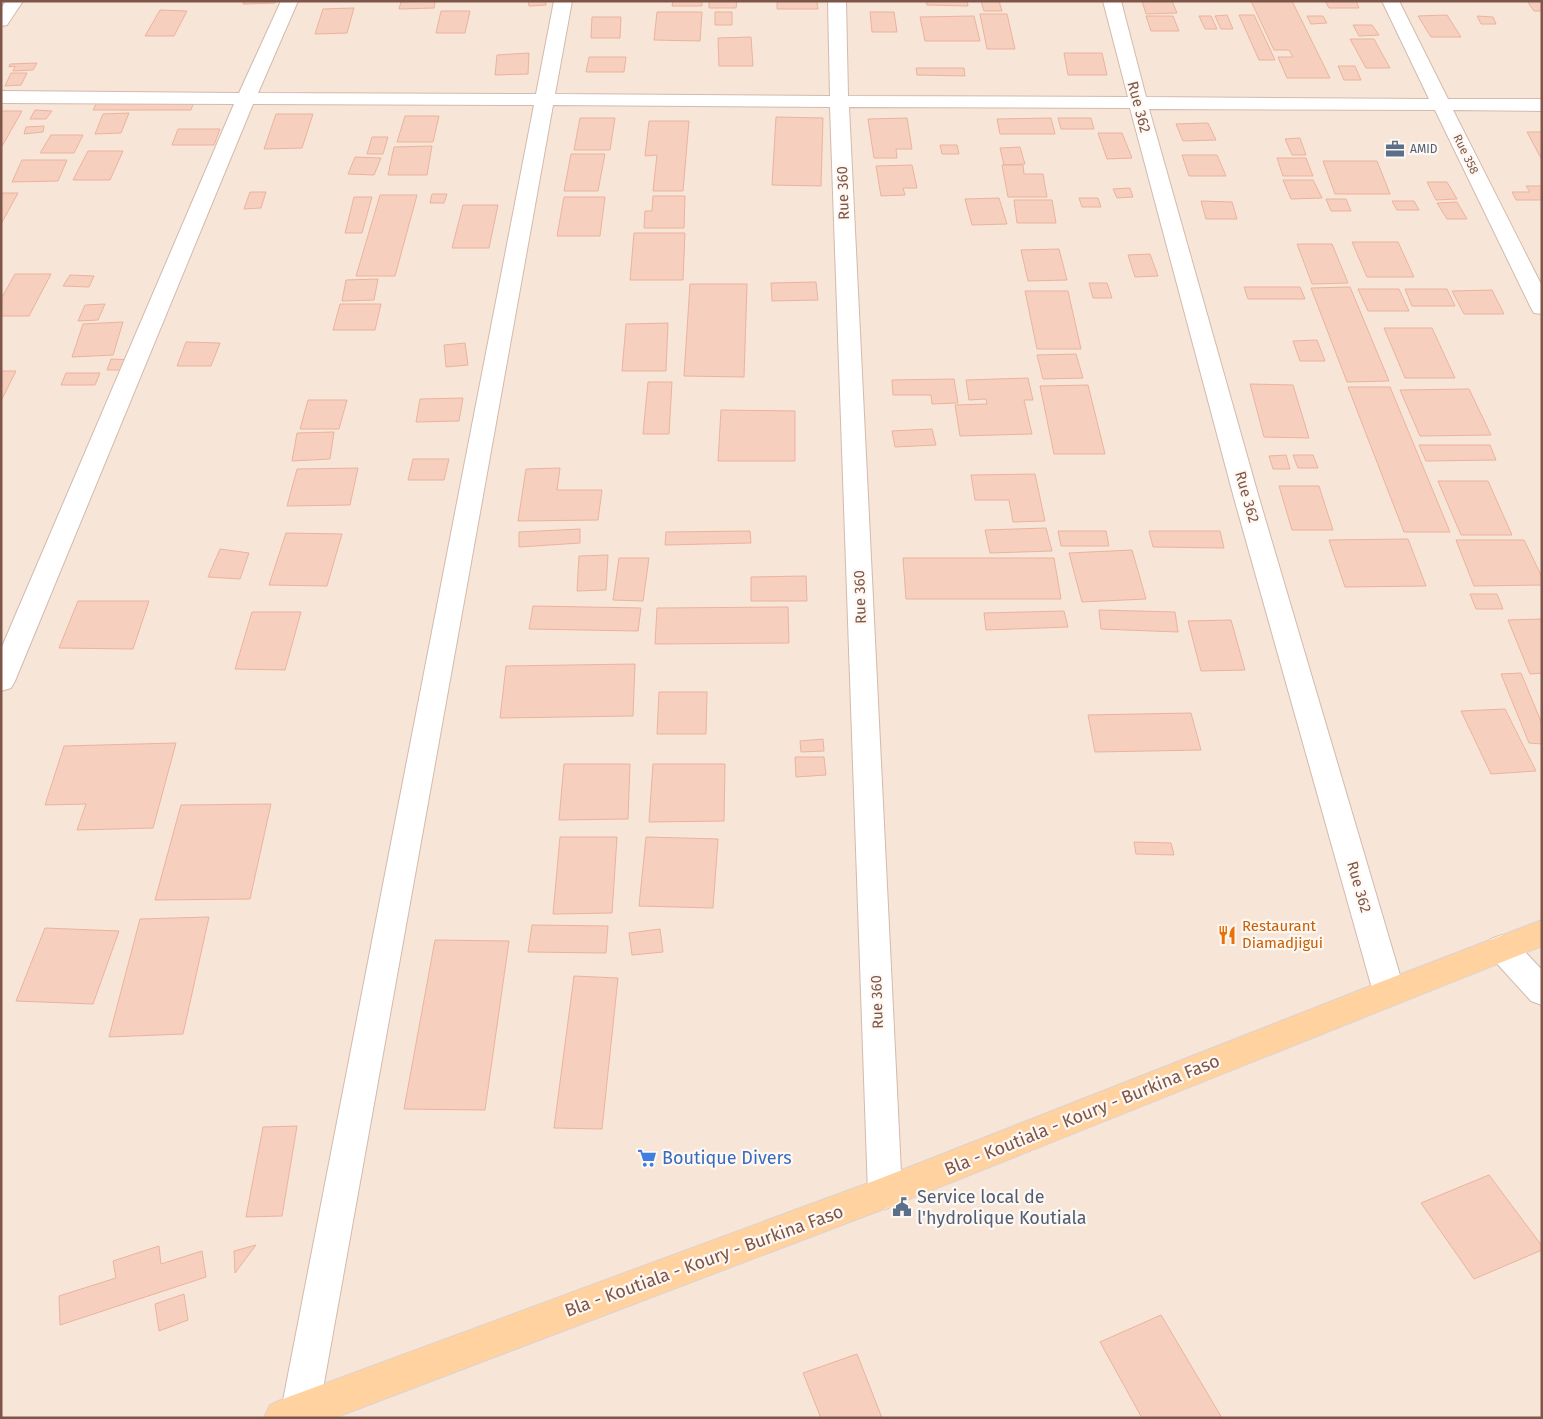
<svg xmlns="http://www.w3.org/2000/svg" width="1543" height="1419" font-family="'Fira Sans',sans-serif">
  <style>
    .residential { fill: #f7e5d7 }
    .building { fill: #f7cfbe; stroke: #ebb39d }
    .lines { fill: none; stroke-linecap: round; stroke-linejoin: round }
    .minor-casing { stroke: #d3baad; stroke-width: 2 }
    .primary-casing { stroke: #ddd3d0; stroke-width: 2 }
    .minor { fill: #fff; fill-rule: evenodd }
    .primary { fill: #ffd2a0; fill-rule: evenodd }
    .labels { text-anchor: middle; stroke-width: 4.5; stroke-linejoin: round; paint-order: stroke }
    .far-service-label { font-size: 12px; fill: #4e5e75; stroke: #fff8f2; text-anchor: start }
    .far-street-label { font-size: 12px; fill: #7d5649; stroke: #fff8f2 }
    .street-label { font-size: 15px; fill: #7d5649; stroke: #fff8f2 }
    .food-label { font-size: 15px; fill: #c56008; stroke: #fff8f2; text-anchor: start }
    .near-street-label { font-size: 18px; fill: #7d5649; stroke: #fff8f2 }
    .near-shop-label { font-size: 18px; fill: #366cbe; stroke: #fff8f2; text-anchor: start }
    .near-service-label { font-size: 18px; fill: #4e5e75; stroke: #fff8f2; text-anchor: start }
  </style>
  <rect width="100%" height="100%" fill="#fef4e9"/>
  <path class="residential" d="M1,1H1542V1418H1Z"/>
  <path class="building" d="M244,1H276L275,3L243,4Z
    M419,1H435L434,8L399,9L401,2Z
    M528,1H545L546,5L529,6Z
    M673,1H702V6H672Z
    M709,1H737L736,8H709Z
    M777,1H817L818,9H777Z
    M926,1H967L968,6L927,5Z
    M981,1H999L1002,11H984Z
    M1142,1H1172L1177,13L1146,14Z
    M1251,1H1292L1330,78H1287L1278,57H1293L1289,50H1274Z
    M1325,1H1356L1359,8H1329Z
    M1527,1H1542V11H1534Z
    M354,8L347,33L315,34L323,9Z
    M160,10L187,11L174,36H145Z
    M441,11H470L465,33H436Z
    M657,12H702L700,41L654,40Z
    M715,12H732V25H715Z
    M870,12H894L897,32H872Z
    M980,14H1007L1015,49H987Z
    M1227,15L1233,29H1221L1215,16Z
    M1239,15H1254L1275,60H1259Z
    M1447,15L1461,37H1431L1418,16Z
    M974,16L980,41H925L920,17Z
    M1146,16H1173L1179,31H1151Z
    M1199,16H1211L1217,29H1205Z
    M1307,16H1323L1327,23L1311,24Z
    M1477,16L1493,17L1496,24H1481Z
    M592,17H621L620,38H591Z
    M1353,25H1372L1379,35L1359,36Z
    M751,37L753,66H719L718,38Z
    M1350,39H1374L1390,68H1366Z
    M529,53L528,74L495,75L497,55Z
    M1064,53H1102L1107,75H1068Z
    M589,57H626L624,72H586Z
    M37,63L33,70L13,71L15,66L9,67L10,64Z
    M1338,66H1355L1361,80H1344Z
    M916,68H964L965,76L917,75Z
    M11,73H27L21,85L5,86Z
    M98,101H194L191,110H93Z
    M35,110L52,111L46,119H30Z
    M1,111H22L1,148Z
    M129,113L121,133L95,134L103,114Z
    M276,114H313L302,148L264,149Z
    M405,116H439L433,142H397Z
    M776,117L823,118L821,186L772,185Z
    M580,118H615L610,150H574Z
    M907,118L912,149H896L897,158H874L868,119Z
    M1051,118L1055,134H1000L997,119Z
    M1058,118H1091L1094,129H1061Z
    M649,121H689L683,191H653L657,155L645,156Z
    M1208,123L1216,140L1183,141L1176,124Z
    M44,126L43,132L24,134L26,127Z
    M178,129H220L214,145H172Z
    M1527,132H1542V160Z
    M1098,133H1122L1132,158L1107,159Z
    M51,135H83L74,153H40Z
    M372,137H388L383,154H367Z
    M1300,138L1306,155H1292L1285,139Z
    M940,145H957L959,154H942Z
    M432,146L427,175H388L394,147Z
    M1020,147L1025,164L1004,165L1000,148Z
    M88,151H123L110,180H73Z
    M571,154H605L598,191H564Z
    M1182,155H1217L1226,176H1189Z
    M355,157L381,158L374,175L348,174Z
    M1277,158H1306L1313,176H1283Z
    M22,160H67L58,181L12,182Z
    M1323,161H1377L1390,194H1335Z
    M912,165L917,188H903L905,195L881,196L876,166Z
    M1002,165H1023L1024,174H1043L1047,197H1008Z
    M1283,180H1313L1322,198L1291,199Z
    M1427,182H1447L1457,199L1436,200Z
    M1526,186H1542V200H1516L1512,192H1530Z
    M1130,188L1133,197L1117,198L1113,189Z
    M250,192H266L261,208L244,209Z
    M1,193H18L1,224Z
    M432,194H447L444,203H430Z
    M380,195H417L395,276H356Z
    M653,196H685L684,228H644L645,211H652Z
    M354,197H372L362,233H345Z
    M564,197H605L600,236H557Z
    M999,198L1007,224L972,225L965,199Z
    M1079,198H1098L1101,207H1082Z
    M1326,199H1346L1351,211H1331Z
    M1014,200H1052L1056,223H1017Z
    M1201,201L1232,202L1237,219H1206Z
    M1392,201H1414L1419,210H1397Z
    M1457,202L1467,219H1447L1437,203Z
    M463,205H498L489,248H452Z
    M634,233H685L683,280H630Z
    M1352,242H1398L1414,277H1367Z
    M1297,244H1332L1348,283L1312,284Z
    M1059,249L1067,280L1028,281L1021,250Z
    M1150,254L1158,276L1135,277L1128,255Z
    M15,274H51L29,316H1V299Z
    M70,275L94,276L89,287L63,286Z
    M378,279L374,300L342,301L346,280Z
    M816,282L818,300L772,301L771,283Z
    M1089,283H1107L1112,298H1093Z
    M690,284H747L744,377L684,376Z
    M1244,287H1300L1305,299H1248Z
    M1350,287L1389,381L1347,382L1311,288Z
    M1358,289H1399L1409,311H1368Z
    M1405,289H1447L1455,306H1412Z
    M1492,290L1504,314H1464L1452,291Z
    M1025,291H1068L1081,349H1037Z
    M105,304L98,320L78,321L85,305Z
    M340,304H381L375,330H333Z
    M123,322L113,355L72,357L83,324Z
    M668,323L666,371H622L626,324Z
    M1384,328H1432L1455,378H1405Z
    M1317,340L1325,361H1300L1293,341Z
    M186,342L220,343L211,366H177Z
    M465,343L468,365L446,367L444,345Z
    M1076,354L1083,378L1043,379L1037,355Z
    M111,359L133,360L129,370H107Z
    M1,371H16L1,401Z
    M66,373H100L95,385H61Z
    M1028,378L1033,400H1024L1032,434L960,436L955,405L987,404L986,399L969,400L966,380Z
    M954,379L958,403L932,404L931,395H893L892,380Z
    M648,382H672L669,434H643Z
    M1250,384L1293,385L1309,438L1264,437Z
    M1088,385L1105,454H1054L1040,386Z
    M1348,387H1390L1450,532H1404Z
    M1469,389L1491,435L1420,436L1400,390Z
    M463,398L459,421L416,422L420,399Z
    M308,400H347L339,429H300Z
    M721,410L795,411V461H718Z
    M932,429L936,445L895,447L892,431Z
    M334,432L330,459L292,461L297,433Z
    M1419,445H1490L1496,460L1426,461Z
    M1286,455L1290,469H1273L1269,456Z
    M1293,455H1313L1318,468H1298Z
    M413,459H449L444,480H408Z
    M358,468L350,505L287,506L297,469Z
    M560,468L557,490H602L598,520L518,521L526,469Z
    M1035,474L1045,521L1013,522L1009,500H975L971,475Z
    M1438,481H1488L1512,535H1461Z
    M1279,486H1319L1333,530H1292Z
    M1046,528L1052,551L990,553L985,530Z
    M580,529V543L519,547V532Z
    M750,531L751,543L665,545L666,532Z
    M1058,531H1106L1109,546H1061Z
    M1149,531H1220L1224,548L1153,547Z
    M286,533L342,534L327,586L269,585Z
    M1408,539L1426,586L1345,587L1329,540Z
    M1456,540H1524L1542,577V585L1474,586Z
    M220,549L249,553L240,579L208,577Z
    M1132,550L1146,599L1082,602L1069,553Z
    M608,555L606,590L577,591L579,556Z
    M619,558H649L643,601L613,600Z
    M903,558H1054L1061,599H906Z
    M806,576L807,601H751V577Z
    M1470,594H1497L1503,609H1476Z
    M78,601H149L133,649L59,648Z
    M533,606L641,608L638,631L529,629Z
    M788,607L789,643L655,644L657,608Z
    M1099,610L1175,612L1178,632L1101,629Z
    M1064,611L1068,627L986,630L984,613Z
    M252,612H301L285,670L235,669Z
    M1542,619V673L1530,674L1508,620Z
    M1231,620L1245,670L1201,671L1188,621Z
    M635,664L633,716L500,718L506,666Z
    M1521,673L1542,724V744L1529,743L1501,674Z
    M659,692H707L706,734H657Z
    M1505,709L1536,771L1491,774L1461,711Z
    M1191,713L1201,750L1095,752L1088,715Z
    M823,739L824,751L801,752L800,741Z
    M176,743L153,828L77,830L86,804L45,805L64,746Z
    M795,757H824L826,775L796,777Z
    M564,764H630L628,819L559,820Z
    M653,764H725L724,821L649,822Z
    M271,804L250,899L155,900L181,805Z
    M560,837H617L612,913L553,914Z
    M646,837L718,839L713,908L639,906Z
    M1134,842L1171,843L1174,855L1136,854Z
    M209,917L183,1034L109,1037L140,919Z
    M532,925L608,926L606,953L528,952Z
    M45,928L119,931L93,1004L16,1001Z
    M660,929L663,952L632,955L629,933Z
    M435,940L509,941L485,1110L404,1109Z
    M574,976L618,978L602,1129L554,1128Z
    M297,1126L282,1216L246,1217L263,1127Z
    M1489,1175L1542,1246V1250L1474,1279L1421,1203Z
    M256,1245L235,1273L234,1251Z
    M159,1246L161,1264L202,1251L206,1277L60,1325L59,1296L116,1278L113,1261Z
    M184,1294L188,1320L159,1331L155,1304Z
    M1161,1315L1222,1418H1142L1100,1342Z
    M857,1354L882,1418H821L803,1373Z"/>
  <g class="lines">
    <g class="minor-casing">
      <path id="minor" d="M6,1H23L7,25L1,26V8Z
        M281,1H298L258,93L536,94L554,1H572L555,94L830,96L828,1H846L848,96L1128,97L1103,1H1121L1146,97L1429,99L1382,1H1399L1448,99H1542V111L1453,110L1542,286V314L1534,313L1531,308L1435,110L1149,109L1259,498L1405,992L1400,1001L1389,1005L1378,1001L1373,992L1234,498L1130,108L849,107L902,1193L897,1204L885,1209L873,1204L868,1193L830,107L553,105L319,1411L316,1418H284L281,1411L534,105L253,104L15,681L11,688L1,691V649L234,104L1,103V91L239,93Z
        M1502,935L1513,939L1542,970V1005L1531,1001L1491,957L1487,948L1491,939Z"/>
    </g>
    <g class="primary-casing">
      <path id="primary" d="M1542,920V946L897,1204L334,1418H264L270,1405L283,1399L879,1179L1378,983Z"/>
    </g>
    <use href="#minor" class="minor"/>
    <use href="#primary" class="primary"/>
  </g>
  <defs>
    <g id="office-bare" transform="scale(1.5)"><path d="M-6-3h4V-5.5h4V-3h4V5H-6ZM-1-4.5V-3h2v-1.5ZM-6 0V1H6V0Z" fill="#5c6f8a" stroke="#fff8f2" stroke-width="2.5" paint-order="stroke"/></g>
    <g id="restaurant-bare" transform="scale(1.5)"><path d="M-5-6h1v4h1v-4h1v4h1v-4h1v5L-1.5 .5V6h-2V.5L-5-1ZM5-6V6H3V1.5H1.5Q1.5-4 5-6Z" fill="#e8710a" stroke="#fff8f2" stroke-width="2.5" paint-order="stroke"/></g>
    <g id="supermarket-bare" transform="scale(1.5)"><path d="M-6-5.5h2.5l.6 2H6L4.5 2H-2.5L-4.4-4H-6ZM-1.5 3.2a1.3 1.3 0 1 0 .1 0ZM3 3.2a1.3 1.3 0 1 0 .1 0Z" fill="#3f7fe0" stroke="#fff8f2" stroke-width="2.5" paint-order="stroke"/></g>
    <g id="civic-bare" transform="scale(1.5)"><path d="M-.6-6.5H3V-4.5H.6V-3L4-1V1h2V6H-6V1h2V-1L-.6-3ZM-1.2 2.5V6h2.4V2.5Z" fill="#5c6f8a" stroke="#fff8f2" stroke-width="2.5" paint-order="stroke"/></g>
  </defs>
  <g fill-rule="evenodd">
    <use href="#office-bare" x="1395" y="149"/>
    <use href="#restaurant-bare" x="1227" y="935"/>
    <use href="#supermarket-bare" x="647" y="1158"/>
    <use href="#civic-bare" x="902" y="1207"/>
  </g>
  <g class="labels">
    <g class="far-service-label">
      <text x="1410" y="153">AMID</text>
    </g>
    <g class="far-street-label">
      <text transform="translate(1466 154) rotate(64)" y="4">Rue 358</text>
    </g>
    <g class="street-label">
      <text transform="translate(1139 107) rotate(75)" y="5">Rue 362</text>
      <text transform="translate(843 193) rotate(-92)" y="5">Rue 360</text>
      <text transform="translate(1247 497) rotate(74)" y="5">Rue 362</text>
      <text transform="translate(860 597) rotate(-92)" y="5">Rue 360</text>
      <text transform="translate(1359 887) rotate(74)" y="5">Rue 362</text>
      <text transform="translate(877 1002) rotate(-92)" y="5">Rue 360</text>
    </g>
    <g class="food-label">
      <text x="1242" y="931">Restaurant<tspan x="1242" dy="17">Diamadjigui</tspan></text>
    </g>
    <g class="near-street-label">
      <text transform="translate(1082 1115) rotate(-22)" y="6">Bla - Koutiala - Koury - Burkina Faso</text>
      <text transform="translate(704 1261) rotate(-20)" y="6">Bla - Koutiala - Koury - Burkina Faso</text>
    </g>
    <g class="near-shop-label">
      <text x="662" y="1164">Boutique Divers</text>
    </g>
    <g class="near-service-label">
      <text x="917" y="1203">Service local de<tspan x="917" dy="21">l'hydrolique Koutiala</tspan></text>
    </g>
  </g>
  <rect width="1543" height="1419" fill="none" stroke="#7d5649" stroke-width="5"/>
</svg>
